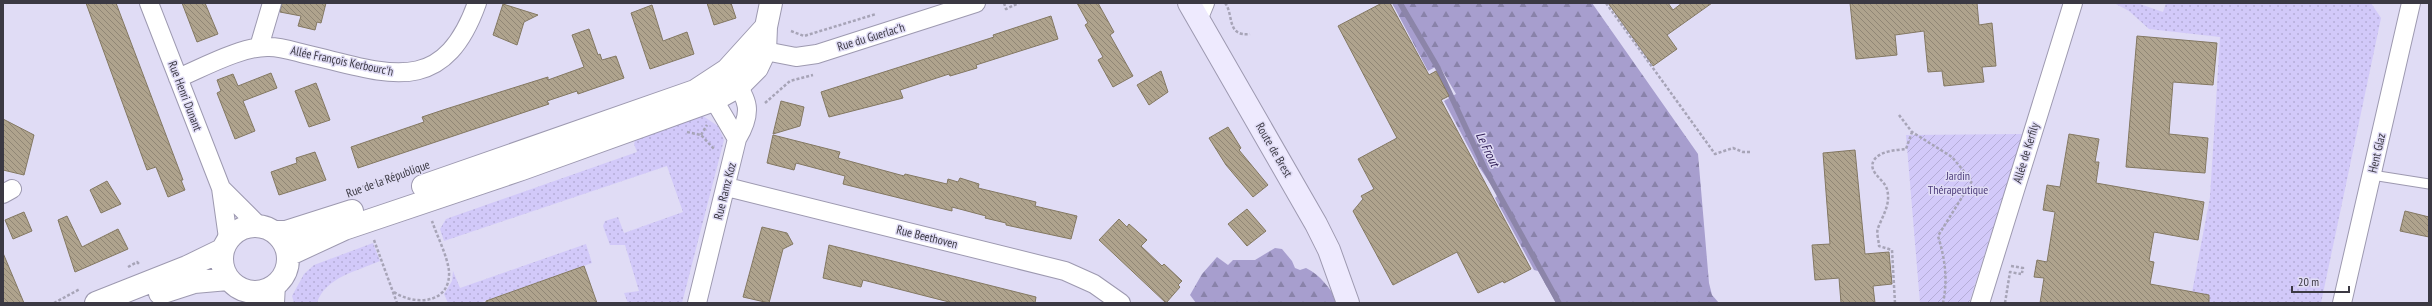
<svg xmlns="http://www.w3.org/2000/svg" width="2432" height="306" font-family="'PT Sans Narrow',sans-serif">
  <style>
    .grass { fill: url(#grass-dots) }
    .forest { fill: url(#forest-firs) }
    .garden { fill: url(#garden-furrows) }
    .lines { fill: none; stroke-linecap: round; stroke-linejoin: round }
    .stream { stroke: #8c85a9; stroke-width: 5.5 }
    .building { fill: url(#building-back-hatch); stroke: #837862 }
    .service-casing { stroke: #9d99b0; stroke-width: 11 }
    .minor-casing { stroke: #9d99b0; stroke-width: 20 }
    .tertiary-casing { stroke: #9d99b0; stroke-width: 24 }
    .secondary-casing { stroke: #9d99b0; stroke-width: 24 }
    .path { stroke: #a7a4b7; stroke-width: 2.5; stroke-dasharray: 3 2; stroke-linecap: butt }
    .service { stroke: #fff; stroke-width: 9 }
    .minor { stroke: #fff; stroke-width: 18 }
    .tertiary { stroke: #fff; stroke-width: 22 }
    .secondary { stroke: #eeeafe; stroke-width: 22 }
    .labels { text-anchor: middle; stroke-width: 3; stroke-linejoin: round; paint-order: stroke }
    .street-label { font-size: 12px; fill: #3b3943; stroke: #e0dcf5 }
    .park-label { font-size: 12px; fill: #4f3f7c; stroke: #e0dcf5 }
    .water-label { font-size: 13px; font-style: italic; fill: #2d1b54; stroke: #e0dcf5 }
  </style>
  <defs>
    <pattern id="grass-dots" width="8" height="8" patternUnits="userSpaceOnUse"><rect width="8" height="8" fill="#d2c9f9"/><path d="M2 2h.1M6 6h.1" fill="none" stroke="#b5add7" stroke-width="1.8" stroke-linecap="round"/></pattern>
    <pattern id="forest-firs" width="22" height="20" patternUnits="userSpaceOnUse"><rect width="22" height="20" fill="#a79ece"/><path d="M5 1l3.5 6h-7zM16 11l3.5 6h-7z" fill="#8982a9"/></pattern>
    <pattern id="garden-furrows" width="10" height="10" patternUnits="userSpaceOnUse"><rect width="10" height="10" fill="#d2c9f9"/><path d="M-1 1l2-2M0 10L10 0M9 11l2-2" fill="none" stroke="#b5add7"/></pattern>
    <pattern id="building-back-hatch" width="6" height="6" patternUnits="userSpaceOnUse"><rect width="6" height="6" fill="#afa38d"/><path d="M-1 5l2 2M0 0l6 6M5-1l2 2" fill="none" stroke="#908675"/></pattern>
  </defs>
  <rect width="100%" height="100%" fill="#e0dcf5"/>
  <path class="grass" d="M2114,3H2137L2163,12L2166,3H2371L2381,18L2321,303H2190L2210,197L2220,37L2149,29L2129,11Z
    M700,114L718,126L724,140L682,303H628L624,293L639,291L625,245H610L603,226L605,221L618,217L624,233L683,212L667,166L444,241L440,229L446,219L637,152L634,144L636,138Z
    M373,243L380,261C358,271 325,277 317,303H294L292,296L304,274L314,265Z
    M586,244L592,263L479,303H448L444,294L452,281L453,271L460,288Z"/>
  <path class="forest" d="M1392,3H1592L1698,154L1709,283L1712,295L1719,303H1556L1538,271L1534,270L1495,198L1498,195L1479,167L1444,101L1456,94L1439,65L1428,71Z
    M1275,248L1282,249L1292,261L1295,268L1300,270L1306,268C1321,275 1330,289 1339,303H1196L1190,295L1202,274L1217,257L1228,265L1233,260H1255Z"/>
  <path class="garden" d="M2023,134L1969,303H1920L1906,135Z"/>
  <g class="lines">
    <path class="stream" d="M1400,3L1438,68L1485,169L1559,303"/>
  </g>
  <path class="building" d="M86,3H116L183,180H181L185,190L168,197L156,167L147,170Z
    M182,3H205L218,34L197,42Z
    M282,3H326L321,23L317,22L315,30L298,26L301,16L280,12Z
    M707,3H731L736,18L714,25Z
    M1077,3H1098L1114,32L1110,35L1133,76L1113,87L1098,60L1103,57L1085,25L1088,23Z
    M1382,3H1390L1429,75L1436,71L1449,96L1441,100L1531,269L1504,283L1503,281L1478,293L1457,252L1393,285L1353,211L1363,199L1361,196L1374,189L1358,159L1397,138L1338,26Z
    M1608,3H1668L1673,10L1682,3H1712L1667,35L1677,49L1653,66Z
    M1850,3H1977L1979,25L1992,23L1996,66L1982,67L1984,82L1944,86L1942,71L1928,72L1924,31L1895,35L1897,55L1856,59Z
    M503,4L538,15L524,22L517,45L493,35Z
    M652,5L663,41L687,32L694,54L650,69L631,13Z
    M1051,16L1058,39L976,65L977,68L950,76L949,74L900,90L903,98L829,117L821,92L994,37L993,35Z
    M589,29L598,55L600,54L602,60L616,56L624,78L578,94L577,91L547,101L549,104L358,168L351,147L424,122L422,117L446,109L548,77V80L584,67L572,35Z
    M2137,36L2217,43L2213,85L2173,82L2169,134L2208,138L2205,173L2126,167Z
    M1161,71L1168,92L1149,105L1137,85Z
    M271,73L277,88L243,101L255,131L235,139L217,93L221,91L217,80L233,74L238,86Z
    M316,83L330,120L309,127L295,91Z
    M781,101L804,107L800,126L773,134Z
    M3,119L34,135L24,175L3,170Z
    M1228,127L1241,148L1239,150L1268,185L1253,197L1226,165L1209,138Z
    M2069,134L2099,139L2095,162H2099L2096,183L2204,202L2198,240L2154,232L2149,261L2154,262L2150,284L2209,295V303H2040L2044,278L2034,277L2037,260L2047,262L2055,212L2043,210L2047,185L2060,187Z
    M773,135L840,152L838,158L904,176L905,174L947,184L948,179L958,182L960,178L979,184L978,188L1036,202L1035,206L1077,216L1071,239L1006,225V223L985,218L986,216L952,207V211L843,184L845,176L796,163L794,170L767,163Z
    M1855,150L1865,254L1889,252L1892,284L1873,286L1875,303H1841L1839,278L1815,280L1812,245L1830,244L1823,153Z
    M315,152L326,180L279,195L271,172L297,163L296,158Z
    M107,181L121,204L101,213L90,190Z
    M1247,209L1266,231L1247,246L1228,224Z
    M2405,211L2429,217V237L2400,231Z
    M24,212L32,231L13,239L5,220Z
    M67,216L82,247L118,229L128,249L75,272L58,220Z
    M1119,219L1127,227L1129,224L1147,240L1141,246L1162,266L1164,264L1182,281L1178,285L1180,287L1166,303L1099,240Z
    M762,227L787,233L793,244L783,249L769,303L743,297Z
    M829,245L1036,297L1035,303H953L863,280L861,287L823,278Z
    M3,253L24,303H3Z
    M584,266L597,303H486V301Z"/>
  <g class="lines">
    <g class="service-casing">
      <path id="service" d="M2372,175L2429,184"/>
    </g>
    <g class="minor-casing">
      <path id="minor" d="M149,3L221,188L228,238
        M1198,20L1205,3
        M259,47L272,3
        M765,51L796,57L817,54L976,3
        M178,78C204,67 242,46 269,47C281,47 293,51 305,54C384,72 442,101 477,3
        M707,88L737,139
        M727,187L1065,271L1094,284L1121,303
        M221,188L258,225
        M3,194L12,189
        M251,292L262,303
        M275,303L276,284
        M697,303L737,139C753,112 749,100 731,76
        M1980,303L2073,3
        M2342,303L2411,3"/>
    </g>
    <g class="tertiary-casing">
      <path id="tertiary" d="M423,186L695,91L727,70L766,27
        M222 259a33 33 0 1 1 66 0a33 33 0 1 1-66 0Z
        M275,232H286L352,211
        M288,255L344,229L522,169L714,100L739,86L757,68L765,51L766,27L771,3
        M160,293L194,282L228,279
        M96,303L187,267L222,250"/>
    </g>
    <g class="secondary-casing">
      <path id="secondary" d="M1189,3L1316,224L1329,250L1348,303"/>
    </g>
    <path class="path" d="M1004,3L1006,9L1019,3
      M1225,3C1234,14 1226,37 1250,34
      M1606,3L1715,154L1733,148L1743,152H1752
      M791,31L804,36L876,14
      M765,103L790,81L813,75
      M1899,115L1912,132L1952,157L1972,181L1938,236C1945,259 1948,279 1943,303
      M687,132L701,135L715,150
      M701,135L707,125
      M353,190L409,171
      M374,240L397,303
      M2011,266L2023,268L2022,273
      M128,267L137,262L139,264
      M394,292C415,306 451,304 449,271C447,255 437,236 432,221
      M54,303L80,289
      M1895,303L1892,250L1879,246C1879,241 1876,233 1878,228C1883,215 1891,204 1887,189C1884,179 1867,172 1874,160C1880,151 1896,150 1906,149L1912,132
      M2005,303L2010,272L2021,274"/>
    <use href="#service" class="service"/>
    <use href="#minor" class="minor"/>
    <use href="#tertiary" class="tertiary"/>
    <use href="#secondary" class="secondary"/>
  </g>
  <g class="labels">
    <g class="street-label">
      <text transform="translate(871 37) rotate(-17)" y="4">Rue du Guerlac'h</text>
      <text transform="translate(342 61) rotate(12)" y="4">Allée François Kerbourc'h</text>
      <text transform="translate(185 96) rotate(69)" y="4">Rue Henri Dunant</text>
      <text transform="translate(1274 150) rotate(60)" y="4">Route de Brest</text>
      <text transform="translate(2026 153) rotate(-73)" y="4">Allée de Kerfily</text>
      <text transform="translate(2377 153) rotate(-77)" y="4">Hent Glaz</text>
      <text transform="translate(388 179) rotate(-20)" y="4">Rue de la République</text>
      <text transform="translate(725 191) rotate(-76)" y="4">Rue Ramz Koz</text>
      <text transform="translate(927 237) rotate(14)" y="4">Rue Beethoven</text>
    </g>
    <g class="park-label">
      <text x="1958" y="180">Jardin<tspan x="1958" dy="14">Thérapeutique</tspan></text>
    </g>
    <g class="water-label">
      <text transform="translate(1488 149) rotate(64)" y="5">Le Frout</text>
    </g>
  </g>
  <rect width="2432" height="306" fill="none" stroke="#3b3943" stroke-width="8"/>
  <path d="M2292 286v6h57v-6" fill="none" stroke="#3b3943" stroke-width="2"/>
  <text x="2298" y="286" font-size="12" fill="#3b3943" stroke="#e0dcf5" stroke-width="3" paint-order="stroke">20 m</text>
</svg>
